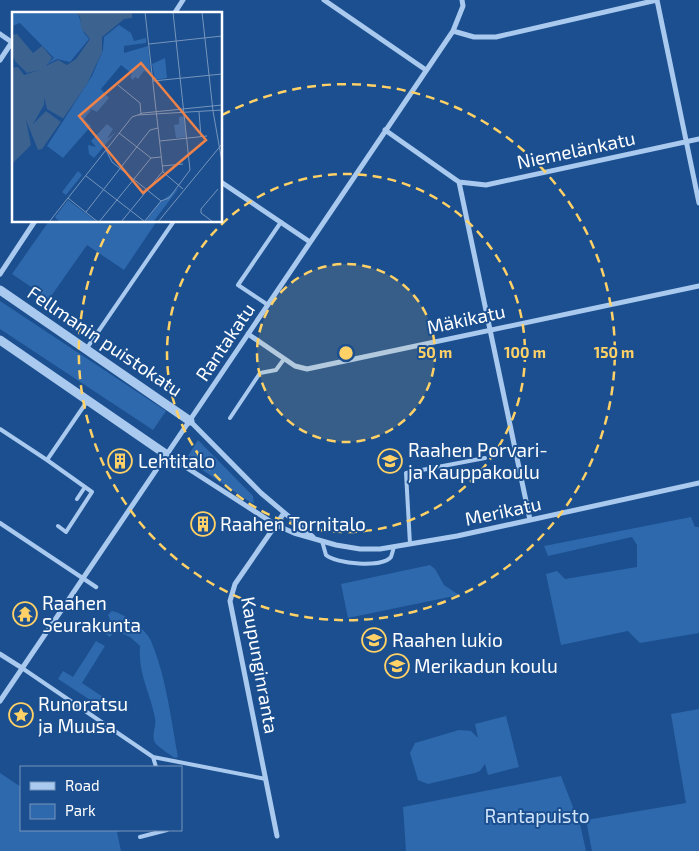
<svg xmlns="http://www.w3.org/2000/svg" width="699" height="851" font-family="'Exo 2',sans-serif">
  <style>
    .green { fill: #2e69ad }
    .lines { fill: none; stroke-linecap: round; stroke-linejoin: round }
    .service { stroke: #a9c9ee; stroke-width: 4 }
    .pedestrian { stroke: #a9c9ee; stroke-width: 4.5 }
    .minor { stroke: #a9c9ee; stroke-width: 5 }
    .tertiary { stroke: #a9c9ee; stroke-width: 9 }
    .ring { fill: none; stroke: #ffd166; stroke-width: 2.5; stroke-dasharray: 9 6 }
    .labels { text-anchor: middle; stroke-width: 4; stroke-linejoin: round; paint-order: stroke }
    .street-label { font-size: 19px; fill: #fff; stroke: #1b4f8f }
    .poi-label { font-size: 19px; fill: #fff; stroke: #1b4f8f; text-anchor: start }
    .park-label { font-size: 19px; fill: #cfe3fa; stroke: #1b4f8f }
    .inset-road { fill: none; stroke: #7695bc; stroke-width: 1 }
    .view { fill: #ee8249; fill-opacity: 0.15; stroke: #ee8249; stroke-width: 2.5 }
    .inset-edge { fill: none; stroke: #fff; stroke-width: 2.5 }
    .centre { fill: #ffd166; stroke: #1b4f8f; stroke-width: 2.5 }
    .ring-label { font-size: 15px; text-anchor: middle; font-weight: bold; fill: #ffd166; stroke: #1b4f8f; stroke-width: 4; stroke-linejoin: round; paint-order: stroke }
  </style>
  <rect width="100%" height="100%" fill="#1b4f8f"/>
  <path class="green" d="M49,221H157L124,270L87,245L49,299L12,274Z
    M0,301L166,411L153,430L0,329Z
    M198,440L253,496L254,503L250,502L186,459Z
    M691,517L695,527H699V633L640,643L628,631L561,645L546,574L557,571L565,579L637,567V545L632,537L548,556L544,546Z
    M430,565L435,569L444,585L459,595L348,618L341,584Z
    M112,611C125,614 145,628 151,641C166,676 171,719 178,757L175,758C169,754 161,749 156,744C150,736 157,727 155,718C150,691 138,675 140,646L130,637L115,630L110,637L102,631L110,619L108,615Z
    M96,641L105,646L82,683L103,697L98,705L58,679L63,671L73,677Z
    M699,709V851H592L586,820L686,803L671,714Z
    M506,716L519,767L488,775L485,764L480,771L475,773L428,784L418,780L410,753L415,743L459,730L471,731L478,738L475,724Z
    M0,773L21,787V830H125L117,832L121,851H0Z
    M561,776L581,828L586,851H406L403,807Z"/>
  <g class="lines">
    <path class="service" d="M268,305L238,285L281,222
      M87,348L174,221
      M230,418L260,373L276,370L284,359
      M0,429L47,460
      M77,499L85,487L47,460L88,400
      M58,526L66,532L92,492L85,487
      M322,541L326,555C336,564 382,568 391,557L394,547
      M410,544L406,473L485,458
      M22,668L153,757L266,779
      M153,757L156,767
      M140,837L167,830"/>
    <path class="pedestrian" d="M0,523L96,587"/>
    <path class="minor" d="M324,0L426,70
      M174,14L183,0
      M453,31L474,37H496L657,0L699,203
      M0,34L13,43
      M0,60L12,42
      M385,130L459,182L530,520
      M221,182L310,242
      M459,182L486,185L699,139
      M0,274L35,221
      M248,334L295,366L307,369L699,286
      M190,421L261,493L313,537
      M167,455L276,525L294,533L336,545L360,549H380L457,536L699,483
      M0,654L22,668
      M0,701L453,31L463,6L462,0
      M277,836L230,601L235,584L284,513"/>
    <path class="tertiary" d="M0,290L190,421
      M0,340L167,455"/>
  </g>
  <circle cx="346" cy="353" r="89" fill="#ffd166" fill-opacity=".12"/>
  <g class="ring">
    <circle cx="346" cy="353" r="89"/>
    <circle cx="346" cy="353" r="179"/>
    <path d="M222 115A268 268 0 1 1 112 223"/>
  </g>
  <defs>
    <g id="building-ring" transform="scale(1.25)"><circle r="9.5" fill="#1b4f8f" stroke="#ffd166" stroke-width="1.5"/><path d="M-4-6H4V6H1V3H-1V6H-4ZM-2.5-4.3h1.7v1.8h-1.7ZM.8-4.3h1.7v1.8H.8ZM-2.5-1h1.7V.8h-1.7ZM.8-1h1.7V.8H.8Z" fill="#ffd166"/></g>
    <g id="school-ring" transform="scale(1.25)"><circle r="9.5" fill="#1b4f8f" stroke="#ffd166" stroke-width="1.5"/><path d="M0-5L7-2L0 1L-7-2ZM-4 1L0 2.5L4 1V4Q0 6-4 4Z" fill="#ffd166"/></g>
    <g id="temple-ring" transform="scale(1.25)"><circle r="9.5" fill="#1b4f8f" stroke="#ffd166" stroke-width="1.5"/><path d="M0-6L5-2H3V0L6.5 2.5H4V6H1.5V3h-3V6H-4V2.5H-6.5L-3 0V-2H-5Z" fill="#ffd166"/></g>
    <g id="sight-ring" transform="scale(1.25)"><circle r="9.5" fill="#1b4f8f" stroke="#ffd166" stroke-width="1.5"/><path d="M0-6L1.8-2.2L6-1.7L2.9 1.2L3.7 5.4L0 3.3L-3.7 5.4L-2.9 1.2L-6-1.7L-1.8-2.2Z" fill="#ffd166"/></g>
  </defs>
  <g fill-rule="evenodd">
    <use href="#building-ring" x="120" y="461"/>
    <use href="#school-ring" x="390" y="461"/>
    <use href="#building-ring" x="203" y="524"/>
    <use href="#temple-ring" x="25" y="614"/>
    <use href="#school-ring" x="374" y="640"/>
    <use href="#school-ring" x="397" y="666"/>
    <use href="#sight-ring" x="21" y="715"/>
  </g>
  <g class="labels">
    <g class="street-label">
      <text transform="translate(576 150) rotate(-12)" y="7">Niemelänkatu</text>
      <text transform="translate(466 319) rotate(-12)" y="7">Mäkikatu</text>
      <text transform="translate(105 341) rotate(34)" y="7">Fellmanin puistokatu</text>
      <text transform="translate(225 342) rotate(-56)" y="7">Rantakatu</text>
      <text transform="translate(503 511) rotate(-12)" y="7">Merikatu</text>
      <text transform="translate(260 665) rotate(80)" y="7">Kaupunginranta</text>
    </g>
    <g class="poi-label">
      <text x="408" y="457">Raahen Porvari-<tspan x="408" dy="22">ja Kauppakoulu</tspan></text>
      <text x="138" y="468">Lehtitalo</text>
      <text x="220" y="531">Raahen Tornitalo</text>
      <text x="42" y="610">Raahen<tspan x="42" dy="22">Seurakunta</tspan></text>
      <text x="392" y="647">Raahen lukio</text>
      <text x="414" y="673">Merikadun koulu</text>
      <text x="38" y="711">Runoratsu<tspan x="38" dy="22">ja Muusa</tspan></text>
    </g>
    <g class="park-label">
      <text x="537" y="823">Rantapuisto</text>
    </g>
  </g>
  <g transform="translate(12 12)">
    <rect width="210" height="210" fill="#1b4f8f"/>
    <path d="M0,0L66,1L72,21L77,27L58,50L45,47L34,53L42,46L8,11L0,14ZM107,13L119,21L122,29L134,26V31L112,34V41L136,34L139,62L132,59L126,67L123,65L121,68L118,65L120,62L109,53L89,77L97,86L85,100L77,96L79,98L72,107L79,114L51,146L35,134L80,64L91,38L92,25ZM153,46L155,66L143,68L140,52ZM172,104L174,125L164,126L162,113L167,112V105ZM95,112L101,117L95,127L104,120L82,146L77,142L76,133L84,135L79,129ZM66,159L70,163L54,183L50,180ZM167,176L141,210H133L148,190ZM56,188L85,210H48L43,205Z" fill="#2e69ad"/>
    <path d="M61,0H115L120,1V6L112,7L90,25V40L75,72L30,137L26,138L14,108L19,133L0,152V56L6,55L12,63L27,58L15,61L4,50L0,43V23L5,22L21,41L30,34L40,46L34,54L46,48L55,53L64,47L78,27L69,16L68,4Z" fill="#3c6290"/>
    <path d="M32,85L35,97L52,107L49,110L34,99L21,112L32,93Z" fill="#1b4f8f"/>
    <path class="inset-road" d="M133,0L151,160L171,177M190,0L201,99M137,32L210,24M141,69L210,62M106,73L128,91L129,102M201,99L210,150M187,100L189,125M126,103L210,98M107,121L139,146L149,145M148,129L195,124M94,138L100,150L149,189M150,154L171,152M74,164L132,209M56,186L86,210M74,200L138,118L146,116M37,210L120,105L131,101L210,93M87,210L139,146M109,210L151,159M132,210L149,189L157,186L178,158L161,0M146,210L210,132M201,210L189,201V197L206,177"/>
    <path class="view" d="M129,51L194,128L131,181L67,104Z"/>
    <rect width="210" height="210" class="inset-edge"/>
  </g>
  <circle cx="346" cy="353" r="8" class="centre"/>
  <g class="ring-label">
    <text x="435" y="358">50 m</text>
    <text x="525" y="358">100 m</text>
    <text x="614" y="358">150 m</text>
  </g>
  <rect x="20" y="766" width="162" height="65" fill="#1b4f8f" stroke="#7695bc"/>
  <rect x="30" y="782" width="25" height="8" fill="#a9c9ee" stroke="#7695bc"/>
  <text x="65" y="791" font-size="15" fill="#ffffff">Road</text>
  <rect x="30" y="804" width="25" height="15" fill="#2e69ad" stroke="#7695bc"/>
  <text x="65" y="816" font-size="15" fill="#ffffff">Park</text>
</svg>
